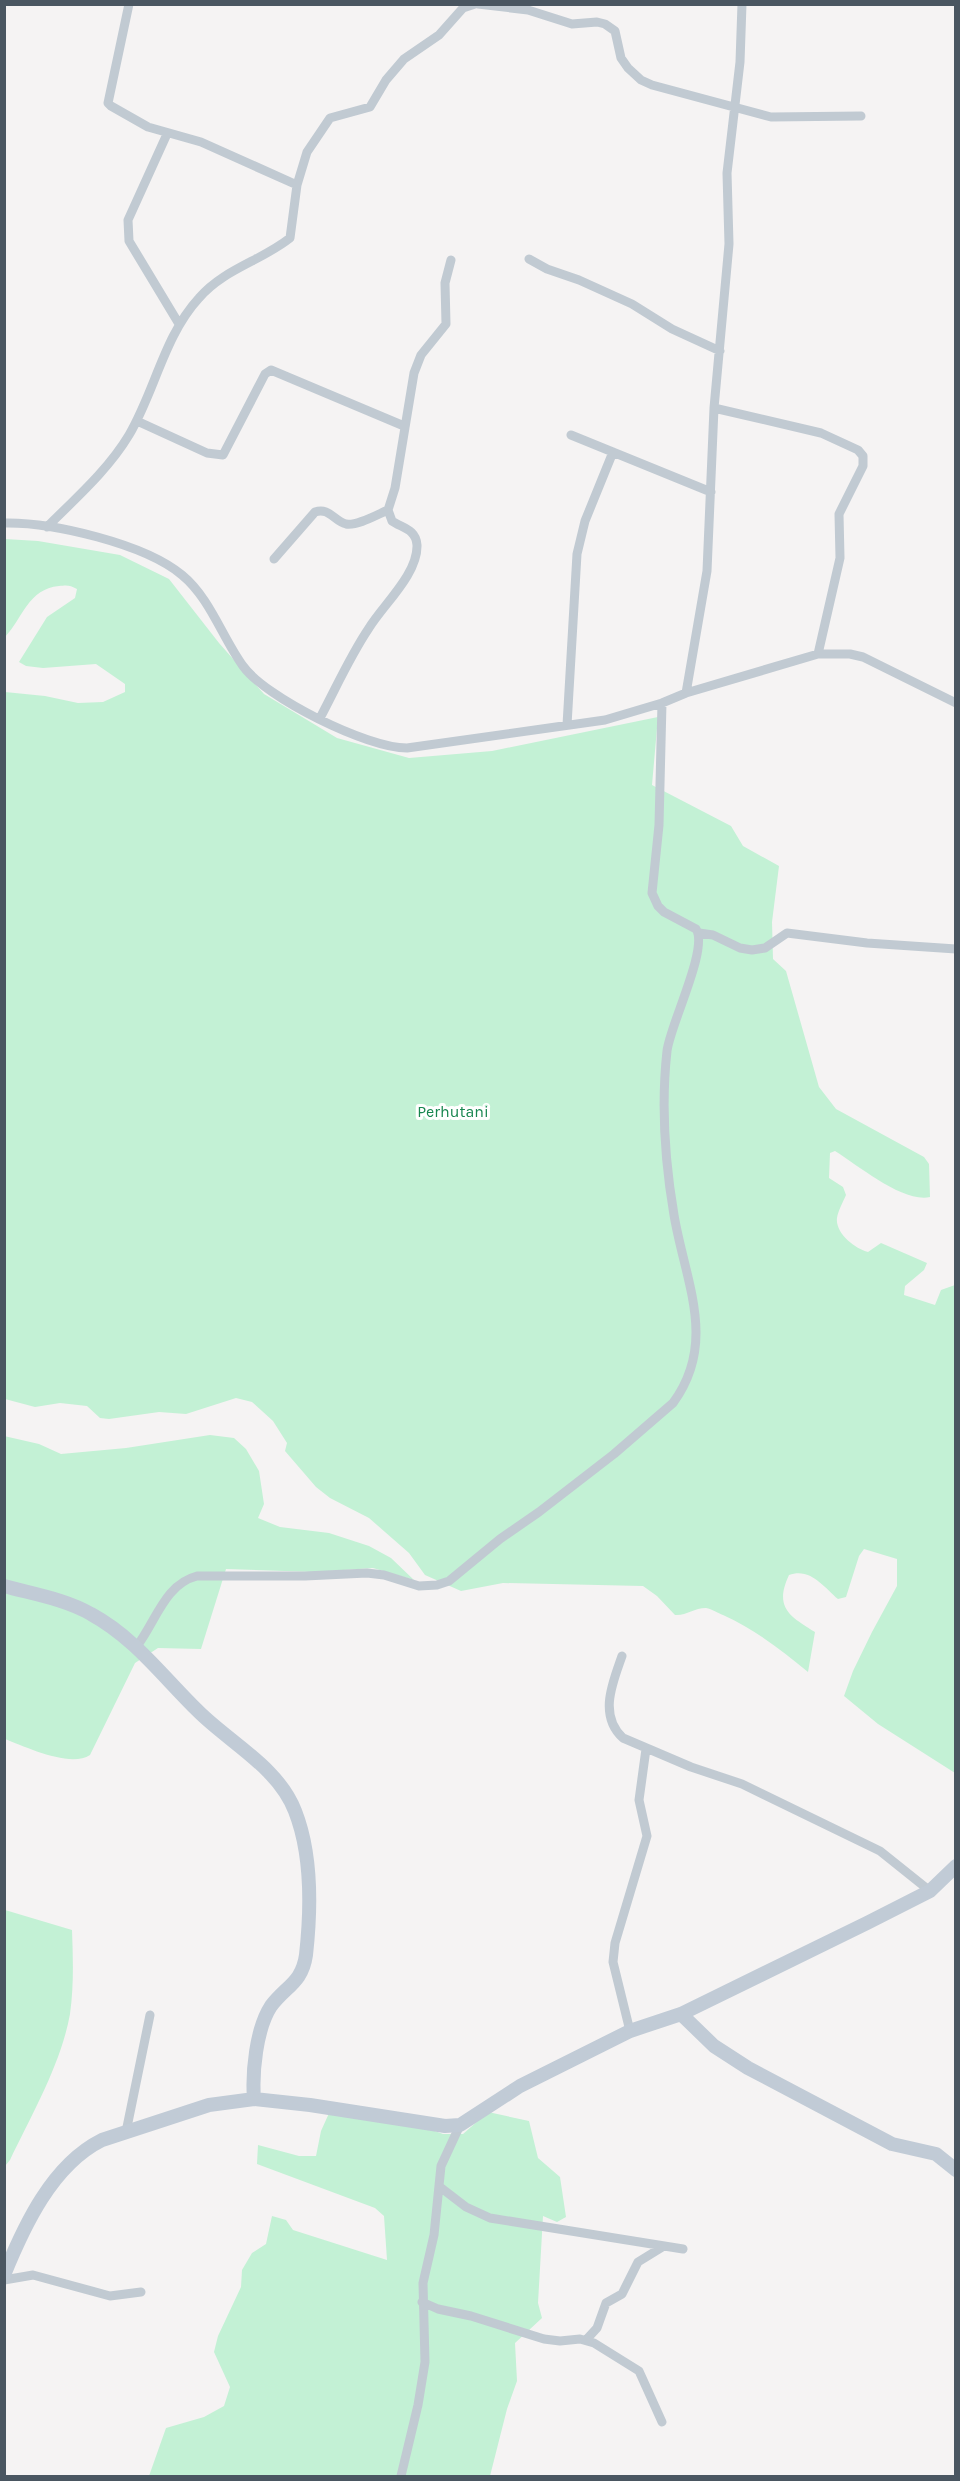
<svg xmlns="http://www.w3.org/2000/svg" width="960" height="2481" font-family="Karla,sans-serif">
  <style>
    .green { fill: #c3f1d5 }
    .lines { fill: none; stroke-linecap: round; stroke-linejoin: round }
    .street { stroke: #c1cad2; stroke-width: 9 }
    .secondary { stroke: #c1cbd6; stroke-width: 14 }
    .labels { text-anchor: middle; stroke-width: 6; stroke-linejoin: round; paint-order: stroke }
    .park-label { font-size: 16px; fill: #17864f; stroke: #fff }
  </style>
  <rect width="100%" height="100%" fill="#f5f3f3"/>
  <path class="green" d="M5,539L38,541L120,555L169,579L219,643L264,694L337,738L409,758L492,751L658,717L652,785L731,826L743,846L779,866L772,922L773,959L786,971L819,1087L836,1109L924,1157L929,1164L930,1197C903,1203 859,1166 835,1151L830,1153L829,1178L843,1187L846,1195C843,1202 838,1211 837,1218C835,1233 855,1249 868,1252L881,1243L927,1263L924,1270L905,1286L904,1295L935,1305L941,1290L955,1285V1773L878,1724L844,1696L853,1671L872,1632L897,1586V1559L864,1549L859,1556L846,1597L838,1599C824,1587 810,1567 789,1575C774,1607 789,1616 815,1632L808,1672C781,1650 756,1630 723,1615C718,1613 712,1609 706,1608C694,1608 686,1616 675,1615L657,1596L643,1586L503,1583L461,1591L425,1575L409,1553L369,1518L330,1498L316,1487L285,1451L287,1443L273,1421L252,1402L236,1398L186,1414L159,1412L109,1419L100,1418L87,1406L60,1403L35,1407L5,1399V692L45,696L78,703L103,702L125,692V684L96,664L43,668L26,666L19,662L47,617L75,598L77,589C70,585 67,585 59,586C28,589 23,618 5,637Z
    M210,1435L234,1438L246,1449L259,1471L264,1504L258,1518L280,1527L329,1533L369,1546L391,1558L414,1580L373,1568L315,1572L226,1569L201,1649L158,1648L135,1663L90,1755C70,1768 26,1747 5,1739L4,1436L39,1444L61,1454L126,1448Z
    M5,1910L72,1930C73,1958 74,1986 70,2014C61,2064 32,2114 10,2160L5,2166Z
    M330,2111L415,2124L443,2134H463L488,2112L529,2121L538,2158L560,2177L566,2217L557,2222L543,2216L538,2303L542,2318L515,2343L517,2381L507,2409L490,2476H149L166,2428L204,2417L224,2406L230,2387L214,2352L218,2336L241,2287L242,2270L252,2253L266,2244L272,2216L286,2220L293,2230L387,2260L384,2216L375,2208L257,2164L258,2145L299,2156H316L321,2131Z"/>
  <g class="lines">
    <path class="street" d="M129,4L108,103L111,106L148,127L201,142L297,185L307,152L330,118L370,107L386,80L404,59L439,35L463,8L475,4
      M478,4L528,10L572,24L597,22L605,24L615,31L621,58L628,68L641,80L652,85L771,117L861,116
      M167,134L128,220L129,241L179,324
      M529,259L547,269L579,280L632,304L672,329L720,351
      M714,408L821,433L858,450L863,456V466L839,514L840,558L818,654
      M137,421L207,453L223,455L265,374L271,370L404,426
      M571,435L711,492
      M4,523C53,522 145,544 182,575C210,598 222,637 243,666C266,698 367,748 407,748L605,720L662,703L686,693L818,654H850L863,657L956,703
      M47,527C76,498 108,470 129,435C155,391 164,336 199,298C224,269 261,261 290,238L297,185
      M274,559L315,512C329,507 334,521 346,524C358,526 378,514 388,510
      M686,693L707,571L714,408L729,244L727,173L740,62L742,4
      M320,718C336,688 350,656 369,628C383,605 418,574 417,545C416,529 402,528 392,521L388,510L395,488L414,373L421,355L446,324L445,283L451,260
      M567,725L577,554L585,521L613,452
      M699,933L713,935L740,948L752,950L765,948L787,933L867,943L956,949
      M137,1646C156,1621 165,1584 197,1576H305L367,1573L384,1575L419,1586L437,1585L449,1581L500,1539L539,1512L614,1454L673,1403C718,1342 685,1281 674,1215C665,1162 661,1105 667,1051C670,1025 709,948 696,929L664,912L658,906L652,893L659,825L662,703
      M622,1656C613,1682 598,1715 623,1738L691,1767L742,1784L880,1851L930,1891
      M630,2031L613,1962L615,1943L647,1836L639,1800L646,1749
      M126,2132L150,2015
      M440,2187L466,2207L490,2218L683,2249
      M4,2280L33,2275L110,2296L141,2292
      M422,2302L438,2309L471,2316L544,2339L560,2341L580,2339L594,2343L639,2371L662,2422
      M586,2340L597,2328L606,2303L622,2294L638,2262L664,2246
      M401,2476L418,2405L425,2362L423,2283L434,2235L441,2166L460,2125"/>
    <path class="secondary" d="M4,1586C33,1594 65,1599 91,1614C135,1638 163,1677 198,1711C230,1743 278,1767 295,1811C312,1854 311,1910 306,1955C302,1983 286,1986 271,2006C256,2029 252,2073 254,2099
      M681,2014L714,2046L748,2068L892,2144L936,2154L956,2170
      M4,2275C24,2226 52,2165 102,2140L209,2105L254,2099L310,2105L445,2126L460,2125L520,2086L630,2031L681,2014L867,1923L930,1891L956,1866"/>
  </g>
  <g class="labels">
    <g class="park-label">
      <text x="453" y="1117">Perhutani</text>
    </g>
  </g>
  <rect width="960" height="2481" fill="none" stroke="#4a5661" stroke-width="12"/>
</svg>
